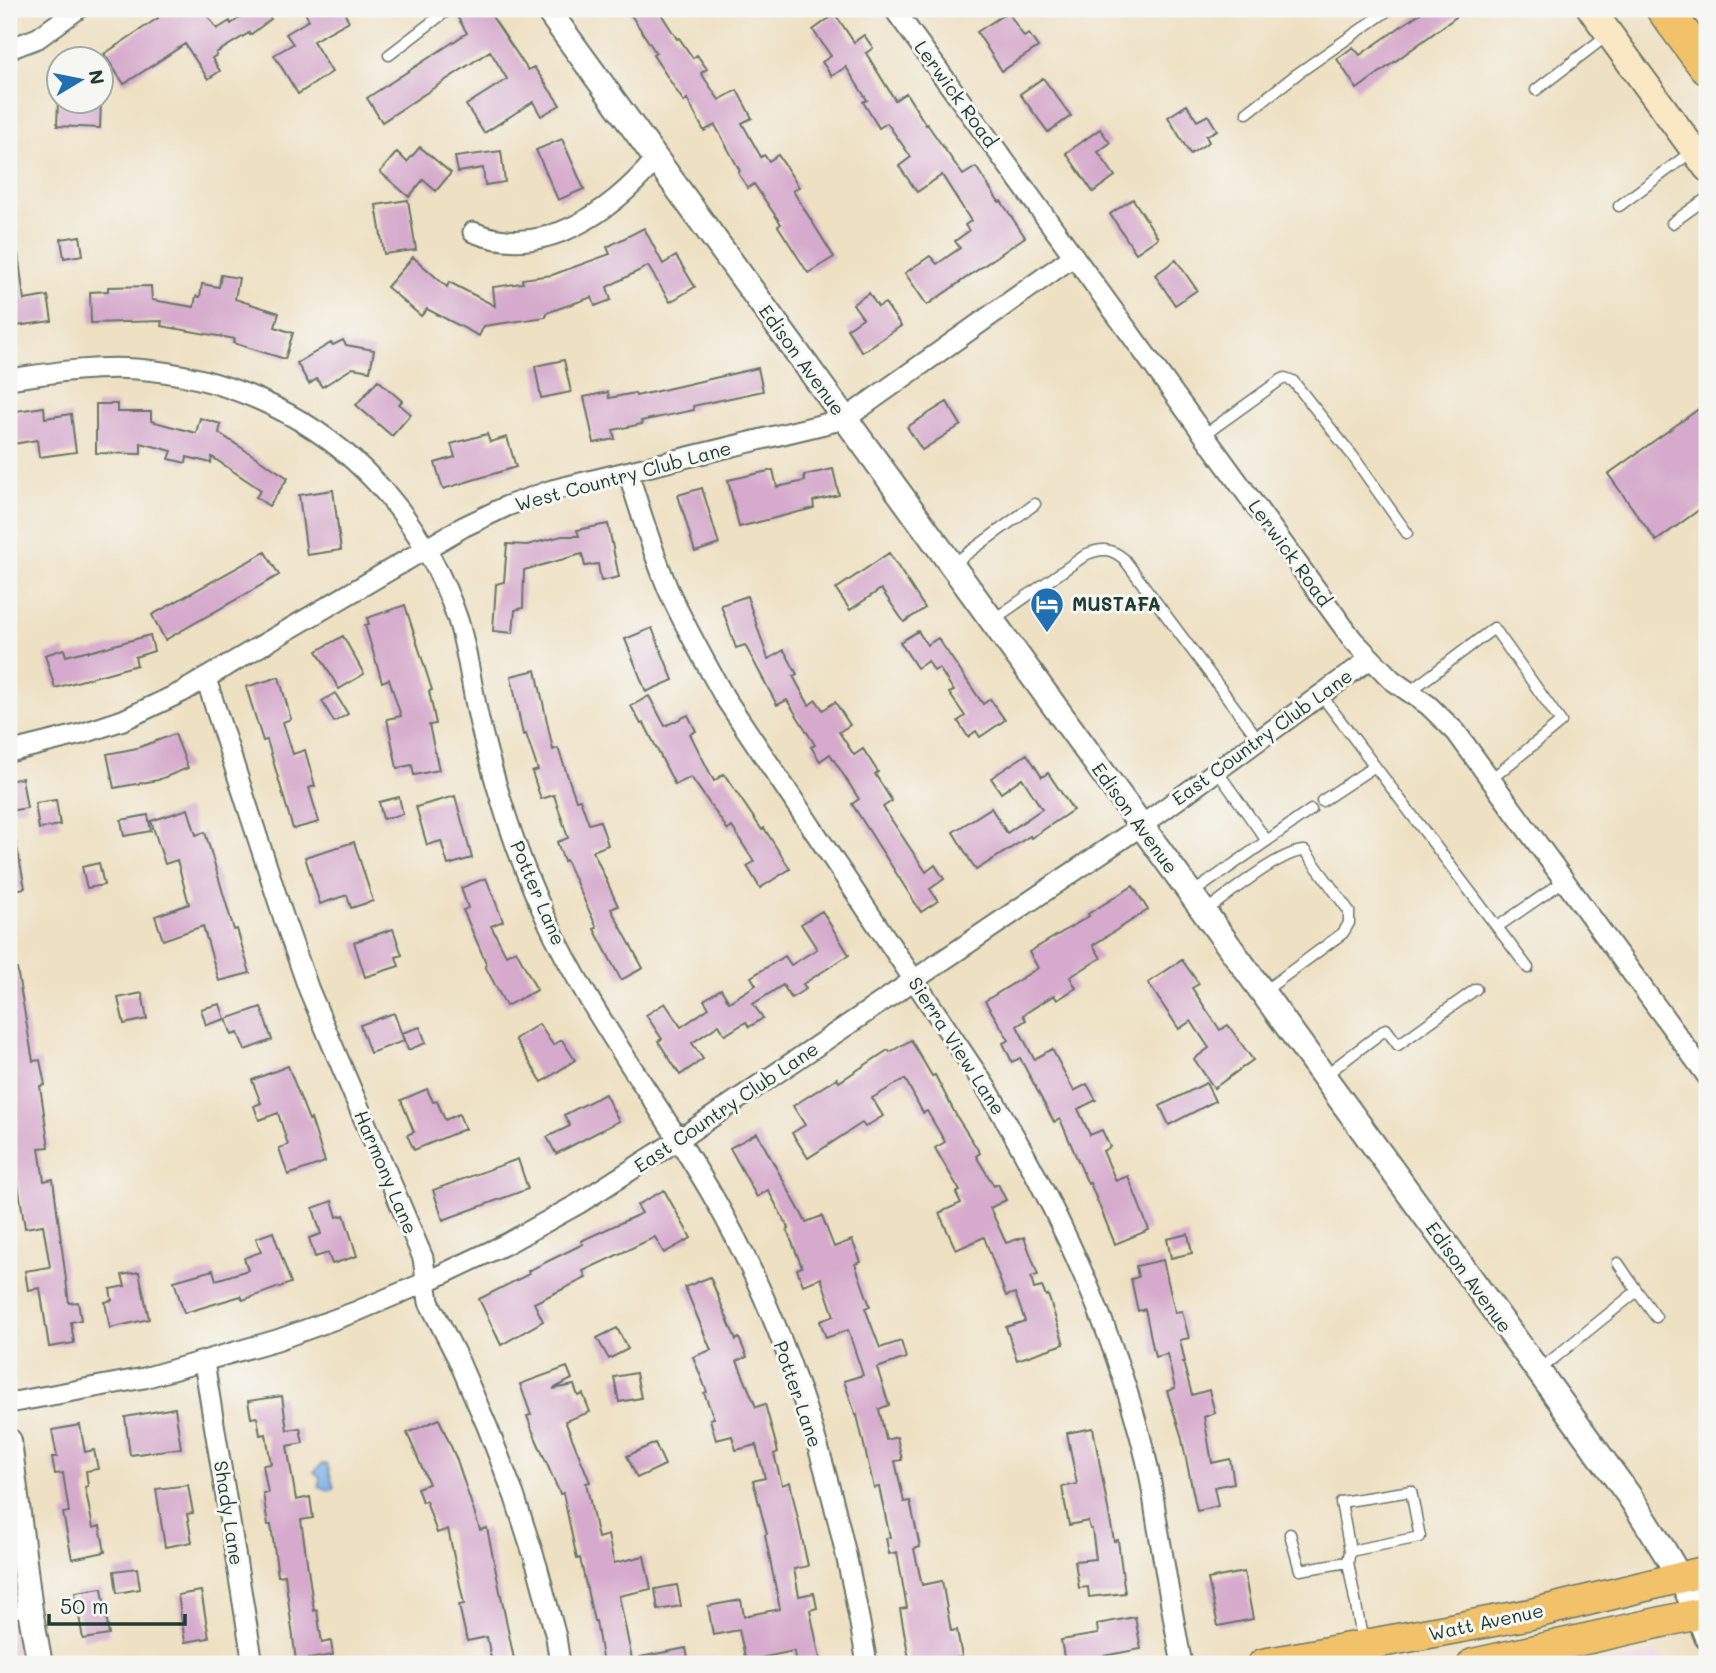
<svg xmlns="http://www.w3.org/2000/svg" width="1716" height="1673" font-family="Mali,sans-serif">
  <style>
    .built { fill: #efd0e6 }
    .water { fill: #79ace6; stroke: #4c748d; stroke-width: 2 }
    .building { fill: #d6aacc }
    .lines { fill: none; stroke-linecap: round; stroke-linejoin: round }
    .service-casing { stroke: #677666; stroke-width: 13 }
    .minor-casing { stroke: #677666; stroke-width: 23 }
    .tertiary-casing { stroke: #677666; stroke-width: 28 }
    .secondary-casing { stroke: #677666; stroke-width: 30 }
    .primary-casing { stroke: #677666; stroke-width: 33 }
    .motorway-casing { stroke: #677666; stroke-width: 38 }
    .service { stroke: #fff; stroke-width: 10 }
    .minor { stroke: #fff; stroke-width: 19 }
    .tertiary { stroke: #fff; stroke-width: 24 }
    .secondary { stroke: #fae7c3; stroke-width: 26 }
    .primary { stroke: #f2c26a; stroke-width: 30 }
    .motorway { stroke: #f2c26a; stroke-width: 35 }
    .labels { text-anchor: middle; stroke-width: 6; stroke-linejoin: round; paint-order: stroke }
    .street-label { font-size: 19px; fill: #1f3d34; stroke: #f6f6f2 }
    .poi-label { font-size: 19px; font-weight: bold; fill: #1f3d34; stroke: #f6f6f2; text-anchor: start }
  </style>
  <rect width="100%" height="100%" fill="#f6f6f2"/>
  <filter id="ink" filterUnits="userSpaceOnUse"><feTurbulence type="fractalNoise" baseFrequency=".0143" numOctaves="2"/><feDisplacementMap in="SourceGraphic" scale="14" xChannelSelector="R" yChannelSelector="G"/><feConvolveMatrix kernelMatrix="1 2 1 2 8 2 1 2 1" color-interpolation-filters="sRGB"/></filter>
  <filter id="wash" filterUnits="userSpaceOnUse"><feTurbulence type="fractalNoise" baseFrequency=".00686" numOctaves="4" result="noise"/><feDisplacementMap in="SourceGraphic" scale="28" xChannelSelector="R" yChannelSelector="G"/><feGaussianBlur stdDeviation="1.57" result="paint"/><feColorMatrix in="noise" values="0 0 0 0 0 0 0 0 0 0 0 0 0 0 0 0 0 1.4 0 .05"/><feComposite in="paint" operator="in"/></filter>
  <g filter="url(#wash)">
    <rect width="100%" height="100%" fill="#eee0c2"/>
    <path class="built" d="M10,1605L18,1664H9Z
      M1656,1653L1669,1664H1608Z"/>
    <path class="water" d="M322,1464H327L334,1488L329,1491L319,1487L320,1477L314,1472Z"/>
    <g id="blocks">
      <path class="building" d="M153,9H203L217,29L230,21L231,24L252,9H264L271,19L250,35L249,33L216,53L217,55L212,58L220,71L208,79L185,44L124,84L104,54L158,18Z
        M303,9H342L349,21L313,41L332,72L298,94L274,55L293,44L286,34L309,20Z
        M456,9H487L528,70L534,67L560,105L541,116L533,102L484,133L466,105L507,79L490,51L382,122L367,98L467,33L455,13Z
        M627,9H658L677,39L679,38L693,58L697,55L707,69L701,73L719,100L737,90L752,118L742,123L761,157L764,155L769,161L778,155L799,187L793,191L834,257L808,273L778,226L781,224L754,184L748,188L738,173L740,171L715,125L704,131L687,99L684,102L653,55L656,53Z
        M1426,9H1467L1357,89L1337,59L1353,47L1360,55Z
        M1008,12L1024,37L1029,34L1038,47L1002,71L977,32Z
        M835,14L854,42L864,35L873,48L866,53L895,100L906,93L926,125L927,124L963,175L976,167L999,202L1001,201L1025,237L927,305L905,273L930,256L937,264L960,248L955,241L969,231L965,225L971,221L942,175L917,192L899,166L911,157L887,123L879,128L863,102L867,100L846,67L832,76L822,62L831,56L813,30Z
        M1043,78L1071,116L1048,132L1020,94Z
        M58,102H101L100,128L57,126Z
        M1187,105L1197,121L1208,115L1217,130L1206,136L1209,142L1190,154L1168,117Z
        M1100,129L1110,143L1098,152L1115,176L1093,192L1066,153Z
        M562,139L584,189L558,200L536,150Z
        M420,147L451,173L436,191L423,180L409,197L380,172L397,152L407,162Z
        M501,151L505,182L485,185L483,168L458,172L455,157Z
        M1133,199L1158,238L1136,253L1110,214Z
        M408,200L416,250L384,254L376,205Z
        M644,228L663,264L676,256L695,287L670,302L648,266L607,287L611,300L595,306L592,297L546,313V317L484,326L479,336L427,309L421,316L387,287L413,257L447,287L449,282L495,306L493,287L523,283L522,279L552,275L610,254L607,247Z
        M80,236L83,255L64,258L61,239Z
        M18,253L24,300L48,296L52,321L9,327V254Z
        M1176,260L1197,290L1175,305L1155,275Z
        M221,275L239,278L235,299L279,313L275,327L293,333L285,359L233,343L235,339L161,326L162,321L91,323L90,292L108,291V287L151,286L152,300L194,307L196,296L200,297L202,284L219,287Z
        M869,293L878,307L885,303L901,326L862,352L847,329L863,318L853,304Z
        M343,340L346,345L374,350L370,371L353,368L322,387L317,379L309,384L297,363L331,343L333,345Z
        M564,360L571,392L541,398L535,366Z
        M758,368L763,391L693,406L694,410L641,421L642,424L613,430L615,439L594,443L584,397L608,392L609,398L635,393L636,396Z
        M378,380L402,401L399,404L411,414L392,436L356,405Z
        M947,402L961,425L922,450L907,427Z
        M1707,403V504L1656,541L1608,474Z
        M96,404H117V412H151V421L196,433L200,418L221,424L219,433L288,478L269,506L256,497L261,490L212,457L211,463L187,457L186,463L169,459L172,451L141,443V454L96,453Z
        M44,407L45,418L71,414L76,452L39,457L37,440L13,444L9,412Z
        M487,434L490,442L507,437L516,467L443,489L435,463L455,457L451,444Z
        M833,469L839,495L813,501L814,508L739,527L728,480L773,470L777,487L805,481L804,475Z
        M702,488L719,544L695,552L678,495Z
        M333,490L341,550L307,555L299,495Z
        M608,524L619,577L601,581L598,564L585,566L582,554L524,570L523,608L515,610L513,633L493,631L496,584L504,582L507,544L527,545L562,536H579L577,530Z
        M265,552L279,575L165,640L152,615Z
        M889,553L925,608L904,622L881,589L850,610L836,589Z
        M747,596L768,659L784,650L797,674L793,676L809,705L816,700L823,710L835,702L850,725L839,732L854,755L863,749L878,772L875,774L892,801L883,807L926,872L935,865L944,879L930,889L938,901L921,912L852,804L859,799L830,754L820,761L811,747L815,745L787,700L777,705L745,645L736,648L721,605Z
        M405,605L432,690L429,691L436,724L429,725L439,770L414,775L412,765L397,768L387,719L401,716L389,679L382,682L365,625L369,624L367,618Z
        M652,628L673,680L646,692L625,639Z
        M918,631L927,645L938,638L983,704L990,699L1005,720L980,737L976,731L968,737L958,721L965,716L949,693L954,691L939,668L934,671L928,661L917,668L900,642Z
        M150,635L154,651L135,657L137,665L55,688L45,655L64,649L66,656L89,650V652Z
        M343,636L364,674L339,689L317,651Z
        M536,670L553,750L558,748L576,800L580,799L589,824L600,821L608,845L593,851L618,906L611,909L643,968L621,980L594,929L597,928L566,860L564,861L557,842L568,838L554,795L541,799L532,772L538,770L526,734L523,735L511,676Z
        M279,677L291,719L283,722L293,754L305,750L315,786L309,788L319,822L293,829L267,740L263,741L246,687Z
        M335,693L348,714L334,722L322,701Z
        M649,696L665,726L688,715L696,731L690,734L714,781L724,774L762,830L764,828L790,869L760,888L747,866L754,862L732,827L728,830L691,777L675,785L644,723L641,724L631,706Z
        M175,734L188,768L158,780L114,788L107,754L137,748Z
        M1027,754L1042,777L1048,773L1073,810L1031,838L1030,836L976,870L953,832L991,808L1007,833L1042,809L1022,778L1001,793L991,778Z
        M22,778L27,808L9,811V781Z
        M455,796L472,858L448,865L441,841L427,845L416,807Z
        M399,797L403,814L383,819L379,802Z
        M56,800L60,825L39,829L35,803Z
        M188,809L196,835L205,832L234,930L237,929L250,973L219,981L203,926L163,940L155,916L189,904L177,860L165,864L151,821Z
        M148,815L151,831L124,836L121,820Z
        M16,842L25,888L9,891V843Z
        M354,842L373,901L351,908L347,895L320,904L305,857Z
        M99,863L104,885L87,888L82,867Z
        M486,878L503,921L491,926L506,955L516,950L537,990L506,1006L485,966L487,965L463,910L468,908L461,888Z
        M1133,886L1148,910L1093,945L1101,958L1070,977L1076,988L1057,1000L1054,995L1023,1015L1026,1020L1017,1026L1034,1059L1052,1049L1074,1091L1087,1084L1096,1100L1078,1109L1090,1135L1102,1130L1110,1147L1103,1151L1116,1181L1128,1176L1149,1230L1115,1244L1090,1183L1088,1184L1060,1119L1054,1122L1020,1058L1012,1062L1003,1043L1009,1040L985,1001L1038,968L1029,952L1089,916L1088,914Z
        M822,911L849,955L803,984L806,989L791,998L783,985L753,1004L763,1018L749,1027L746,1022L725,1035L719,1025L692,1043L703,1059L680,1075L658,1041L662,1039L646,1015L665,1003L681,1027L709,1008L704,1000L721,989L729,1002L756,985L751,977L785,956L791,965L817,949L801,924Z
        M393,929L402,955L396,957L399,966L365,977L354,942Z
        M1182,960L1199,984L1192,988L1220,1030L1228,1025L1253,1060L1214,1088L1194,1059L1209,1048L1191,1021L1179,1029L1148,983Z
        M9,969H17L33,1061L40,1060L45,1085L40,1086L49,1147L39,1148L44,1181L53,1179L69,1303L78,1302L81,1320L71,1322L74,1343L49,1347L40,1288L28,1290L25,1271L50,1267L43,1225L25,1228L9,1129Z
        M142,993L147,1019L124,1024L118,998Z
        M220,1004L225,1019L206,1025L201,1009Z
        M261,1007L272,1040L245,1050L238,1033L232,1035L226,1019Z
        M394,1013L404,1041L370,1053L360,1025Z
        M539,1024L553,1045L562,1040L575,1060L542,1082L515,1039Z
        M420,1027L426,1043L408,1050L402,1033Z
        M911,1040L932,1076L935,1075L957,1117L980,1153L976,1156L994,1186L998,1184L1006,1200L990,1208L1006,1243L1024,1237L1038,1275L1031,1277L1034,1289L1042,1287L1046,1296L1048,1295L1064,1344L1017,1360L1006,1327L1025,1321L1015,1293L1006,1296L984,1237L956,1250L939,1213L961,1203L956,1193L960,1191L935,1148L945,1142L927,1111L923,1113L905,1079L872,1098L883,1116L865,1127L862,1123L808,1158L792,1133L805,1125L793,1106L837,1078L839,1082L888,1050L890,1052Z
        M288,1066L309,1120L311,1119L325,1162L288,1175L279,1148L288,1145L278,1113L259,1120L254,1106L261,1103L252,1080Z
        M1206,1083L1215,1101L1169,1125L1160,1106Z
        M427,1089L433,1102L437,1101L445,1120L459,1114L465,1129L414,1150L407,1135L414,1132L401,1100Z
        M605,1094L619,1121L556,1154L547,1137L570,1126L564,1115Z
        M757,1133L806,1222L822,1216L834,1247L852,1240L861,1262L855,1264L870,1306L865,1308L880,1348L901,1341L906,1358L877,1368L889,1405L879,1409L886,1440L897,1437L902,1460L895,1461L904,1502L910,1501L920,1547L914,1549L922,1585L942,1581L951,1631L957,1630L962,1657L938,1661L939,1664H910L900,1609L907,1608L897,1552L889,1554L886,1538L890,1537L879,1487L874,1488L857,1415L856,1416L844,1381L863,1375L848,1330L826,1338L820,1321L834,1316L821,1278L803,1285L797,1269L802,1267L787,1230L789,1229L768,1190L757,1197L730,1148Z
        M518,1159L528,1189L443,1220L433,1190Z
        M664,1190L691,1238L664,1253L655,1237L583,1271L586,1278L534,1303L543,1321L501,1345L479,1299L529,1274L528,1271L583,1244L581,1241L642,1213L637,1205Z
        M332,1201L337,1217L344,1215L357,1256L332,1264L328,1253L315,1257L309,1238L321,1234L313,1208Z
        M273,1232L291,1283L243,1300L241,1296L184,1313L174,1281L213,1270L216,1280L248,1270L244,1258L261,1252L256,1238Z
        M1188,1234L1192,1253L1171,1258L1167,1239Z
        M1163,1260L1175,1312L1182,1311L1189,1338L1180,1340L1185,1362H1183L1192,1395L1209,1390L1215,1413L1204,1417L1212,1463L1230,1459L1234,1483L1214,1487L1218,1506L1197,1511L1181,1435L1167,1391L1175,1388L1167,1354L1155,1357L1145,1309L1138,1311L1131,1279L1138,1277L1136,1266Z
        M139,1272L149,1319L110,1328L105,1302L112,1300L110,1289L125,1286L122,1275Z
        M710,1277L736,1340L739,1338L747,1357L737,1361L756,1407L765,1404L778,1452L774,1454L782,1485L790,1482L808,1566L794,1569L799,1596L814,1593L817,1608L810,1610L821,1664H796L794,1651L746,1661L739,1630L713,1635L708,1606L741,1600L744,1616L780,1609L765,1535L767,1534L753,1481L765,1478L756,1445L736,1450L732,1436L716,1440L710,1419L714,1418L704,1393L707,1392L693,1357L711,1350L685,1287Z
        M617,1328L628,1349L609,1359L597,1338Z
        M567,1367L572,1379L553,1389L574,1385L578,1396L583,1394L590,1412L565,1421L590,1482L586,1483L598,1538L608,1535L614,1563L644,1556L651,1589L619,1596L633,1664H603L596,1621H594L580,1558L577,1559L563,1493L560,1494L533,1432L527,1416L531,1415L520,1384Z
        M636,1373L641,1398L619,1402L614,1377Z
        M282,1396L287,1430L300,1428L303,1443L287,1446L296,1500L310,1497L313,1518L301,1520L314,1611L317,1610L322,1643L331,1641L333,1655L296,1661L285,1575L278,1576L271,1525H268L263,1493H268L263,1465L271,1464L266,1434L260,1435L257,1417L251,1418L248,1401Z
        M175,1408L181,1448L130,1455L125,1417Z
        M439,1419L457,1460L480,1530L487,1528L515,1664H492L487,1637L467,1641L459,1605L464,1604L448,1529L437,1533L426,1501L422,1502L417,1488L429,1484L407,1433Z
        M80,1425L85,1452L94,1450L98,1469L86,1471L88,1486L85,1487L93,1528L100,1526L105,1552L72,1559L63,1513L69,1512L63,1473L55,1474L52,1457H57L52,1430Z
        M1093,1428L1114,1541L1118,1540L1125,1593L1089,1597L1088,1587L1079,1588L1075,1561L1096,1559L1092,1529H1090L1088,1521L1069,1525L1062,1487L1077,1484L1067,1433Z
        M655,1443L665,1465L637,1478L627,1456Z
        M188,1485L193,1513L187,1514L192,1542L165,1547L156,1489Z
        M137,1568L140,1589L117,1593L114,1571Z
        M1244,1572L1253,1619L1218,1626L1208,1579Z
        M677,1585L681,1606L658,1610L655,1589Z
        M102,1588L109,1635L83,1639L75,1592Z
        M201,1591L209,1638L185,1642L178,1595Z
        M1135,1617L1141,1649L1065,1663L1061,1640L1098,1634L1097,1624Z
        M686,1648L689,1664H641L640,1657Z"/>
    </g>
  </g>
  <g filter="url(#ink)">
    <use href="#blocks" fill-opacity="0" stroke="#677666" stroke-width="2"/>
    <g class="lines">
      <g class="service-casing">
        <path id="service" d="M389,55L449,9
          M1536,90L1609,34
          M1247,113L1297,74L1390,9
          M1619,206L1694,150
          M1672,223L1707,198
          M1204,435L1279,381L1285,378L1293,381L1352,455L1407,533
          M953,564L1035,504
          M993,620L1087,554C1102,548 1111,548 1124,559L1259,740
          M1409,692L1494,628L1561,722L1490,780
          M1321,695L1528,968
          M1217,771L1267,841
          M1322,801L1375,766
          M1191,894L1311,810
          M1204,912C1226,897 1281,850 1305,851L1349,911V923L1343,933L1263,992
          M1497,927L1564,881
          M1324,1076L1386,1029L1398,1045L1476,989
          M1618,1263L1637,1291
          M1538,1371L1637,1291L1656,1317
          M1290,1534L1300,1570L1348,1562
          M1350,1551L1420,1537L1411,1491L1341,1502L1350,1551L1348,1562L1363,1643
          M9,1613L30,1610"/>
      </g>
      <g class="minor-casing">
        <path id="minor" d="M894,9L1353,640L1392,680L1428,705L1456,732L1707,1076
          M9,49L38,38L78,9
          M473,232C544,261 612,211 656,159
          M9,379C51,373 93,366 136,369C220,375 304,411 364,470C407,512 439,564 458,620C469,656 472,693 481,728C497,792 516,854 544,914C590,1015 659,1102 714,1198C795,1340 841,1504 867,1664
          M628,472C640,511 652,550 668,589C685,627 705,662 725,698L987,1089C1057,1205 1114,1327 1146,1459C1152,1482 1154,1505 1158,1528C1166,1573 1173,1619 1182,1664
          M206,679L285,922L309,990L423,1258L429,1302L458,1359L487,1426L514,1495L537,1566L556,1637L560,1664
          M9,752L81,734L123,720L182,692L463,527L507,506L552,490L845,419L1074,256
          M204,1362L253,1664
          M9,1403L144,1378L277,1340L355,1312L426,1282L506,1244L578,1204L678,1140L1141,826L1370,659"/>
      </g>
      <g class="tertiary-casing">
        <path id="tertiary" d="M547,9L1630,1497C1659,1542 1689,1587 1707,1637
          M9,1441L30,1610L40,1664"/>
      </g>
      <g class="secondary-casing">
        <path id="secondary" d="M1591,9L1707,168"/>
      </g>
      <g class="primary-casing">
        <path id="primary" d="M1263,1664L1531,1614L1707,1571
          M1473,1664L1707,1612"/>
      </g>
      <g class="motorway-casing">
        <path id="motorway" d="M1664,9L1707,67"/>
      </g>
      <use href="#service" class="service"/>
      <use href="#minor" class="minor"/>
      <use href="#tertiary" class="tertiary"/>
      <use href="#secondary" class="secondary"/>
      <use href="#primary" class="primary"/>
      <use href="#motorway" class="motorway"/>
    </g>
  </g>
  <defs>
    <g id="hotel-pin" transform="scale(1.75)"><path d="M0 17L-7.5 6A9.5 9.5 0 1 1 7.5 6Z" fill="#1f6fb2" stroke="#f6f6f2"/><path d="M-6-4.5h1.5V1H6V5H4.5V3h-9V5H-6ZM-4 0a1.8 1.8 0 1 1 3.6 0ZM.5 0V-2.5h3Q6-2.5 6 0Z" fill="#fff"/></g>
  </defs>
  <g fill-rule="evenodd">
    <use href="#hotel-pin" x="1047" y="604"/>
  </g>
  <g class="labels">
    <g class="street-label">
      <text transform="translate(956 94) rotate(54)" y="7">Lerwick Road</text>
      <text transform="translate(802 360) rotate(54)" y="7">Edison Avenue</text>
      <text transform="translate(623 476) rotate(-15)" y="7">West Country Club Lane</text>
      <text transform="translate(1290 553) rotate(54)" y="7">Lerwick Road</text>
      <text transform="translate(1262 737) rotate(-36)" y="7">East Country Club Lane</text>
      <text transform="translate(1135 818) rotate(54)" y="7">Edison Avenue</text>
      <text transform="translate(538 893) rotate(67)" y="7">Potter Lane</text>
      <text transform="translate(957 1046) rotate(57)" y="7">Sierra View Lane</text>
      <text transform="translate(726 1107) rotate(-34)" y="7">East Country Club Lane</text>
      <text transform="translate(386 1172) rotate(67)" y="7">Harmony Lane</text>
      <text transform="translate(1469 1277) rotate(54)" y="7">Edison Avenue</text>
      <text transform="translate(798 1394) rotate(71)" y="7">Potter Lane</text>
      <text transform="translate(229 1513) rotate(81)" y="7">Shady Lane</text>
      <text transform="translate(1486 1622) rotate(-12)" y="7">Watt Avenue</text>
    </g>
    <g class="poi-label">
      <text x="1072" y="611">MUSTAFA</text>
    </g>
  </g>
  <rect width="1716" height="1673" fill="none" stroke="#f6f6f2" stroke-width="35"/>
  <g transform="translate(80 80) rotate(80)"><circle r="33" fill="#f6f6f2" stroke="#a0aca6" stroke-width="2"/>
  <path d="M0-5L12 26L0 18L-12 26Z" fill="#1f6fb2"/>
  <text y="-10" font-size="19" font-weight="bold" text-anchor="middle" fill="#1f3d34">N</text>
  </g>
  <path d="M49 1614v10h136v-10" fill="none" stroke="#1f3d34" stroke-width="3.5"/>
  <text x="60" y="1614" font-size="21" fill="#1f3d34" stroke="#f6f6f2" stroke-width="5" paint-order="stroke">50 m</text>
</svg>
